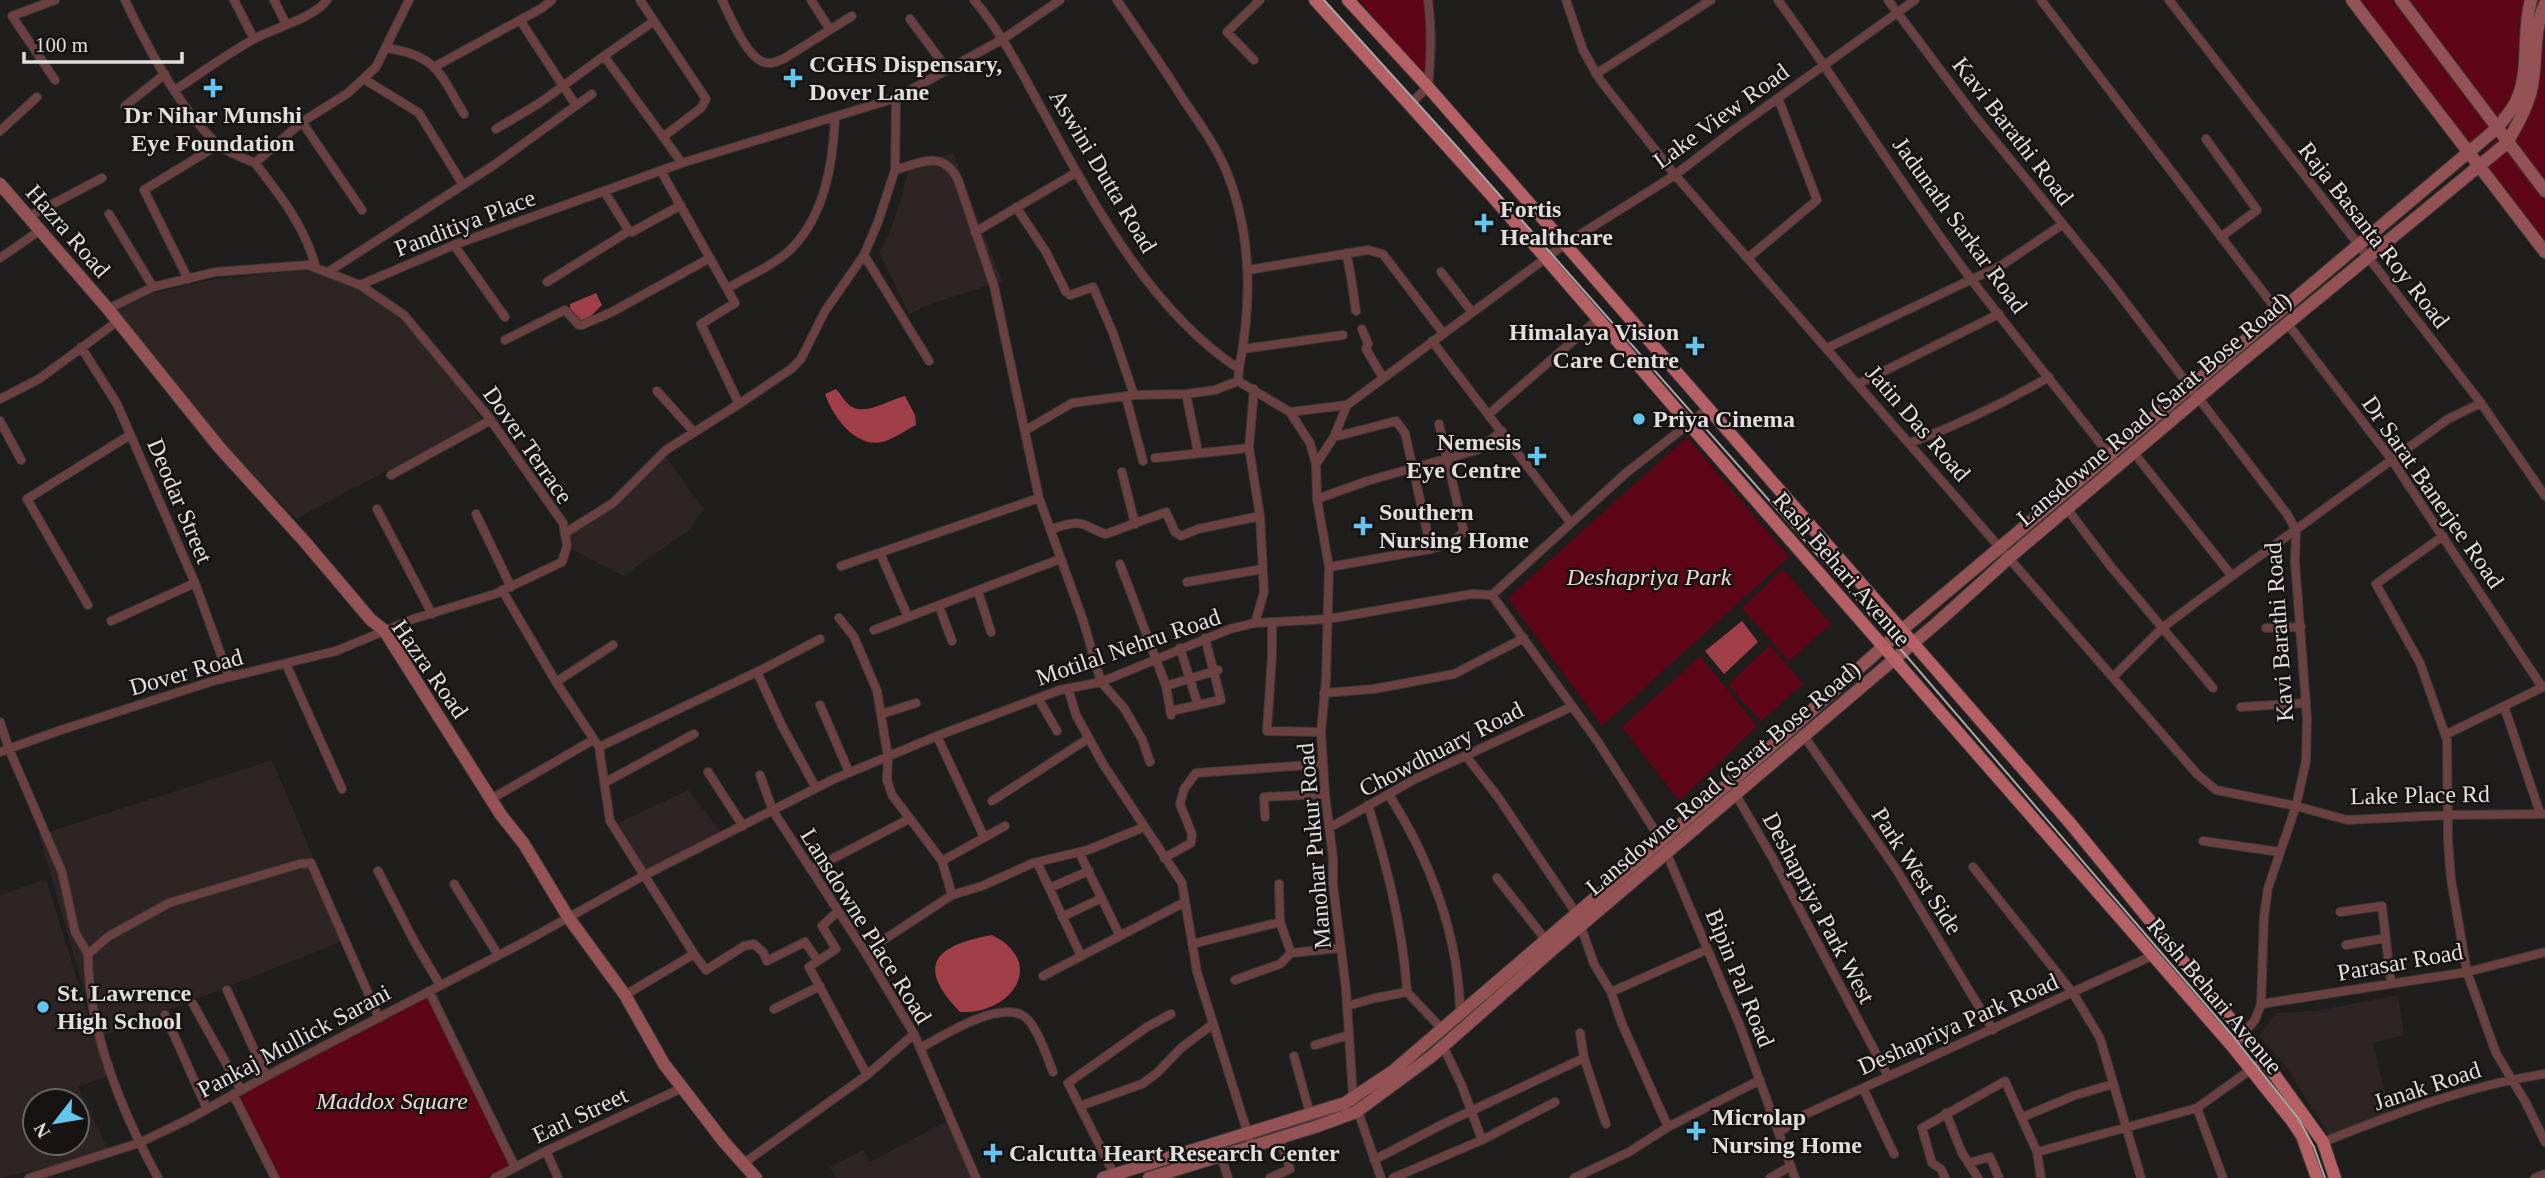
<svg xmlns="http://www.w3.org/2000/svg" width="2545" height="1178" font-family="Georgia,serif">
  <style>
    .built { fill: #2e2424; fill-rule: evenodd }
    .green { fill: #5f0518 }
    .water { fill: #a03f47 }
    .lines { fill: none; stroke-linecap: round; stroke-linejoin: round }
    .street-casing { stroke: #3b3838; stroke-width: 10 }
    .secondary-casing { stroke: #3b3838; stroke-width: 14 }
    .primary-casing { stroke: #3b3838; stroke-width: 14 }
    .street { stroke: #6a4041; stroke-width: 8 }
    .secondary { stroke: #945255; stroke-width: 12 }
    .primary { stroke: #b56064; stroke-width: 12 }
    .tram { stroke: #aaa7a7; stroke-width: 2 }
    .poi-dot { fill: #64c5ee; stroke: #171313; stroke-width: 2.5 }
    .labels { text-anchor: middle; stroke-width: 5; stroke-linejoin: round; paint-order: stroke }
    .poi-label { font-size: 24px; font-weight: bold; fill: #e1dede; stroke: #171313; text-anchor: start }
    .street-label { font-size: 24px; fill: #e1dede; stroke: #171313 }
    .park-label { font-size: 24px; font-style: italic; fill: #f0d4d4; stroke: #171313 }
  </style>
  <rect width="100%" height="100%" fill="#201d1d"/>
  <path class="built" d="M953,153L1002,281L931,304L909,314L879,252L888,237L900,202L910,164Z
    M305,270L358,289L399,318L437,360L482,420L296,519L214,434L115,312L153,293L215,279Z
    M665,456L704,509L688,531L623,576L571,549L567,537L614,506Z
    M272,760L348,939L98,1038L39,835Z
    M688,790L723,834L642,872L616,824Z
    M46,879L107,1076L78,1087L108,1149L79,1160L0,1178V895ZM35,1101H77V1143H35Z
    M2398,995L2404,1035L2373,1043L2390,1113L2330,1137L2288,1069L2259,1036L2276,1013L2316,1011Z
    M952,1118L977,1178H836L830,1167L863,1150L870,1162Z"/>
  <path class="green" d="M1359,0H1425L1428,63L1425,76Z
    M2360,0H2400L2496,130L2471,153Z
    M2406,0H2545V181Z
    M2500,135L2545,198V248L2476,160Z
    M1687,437L1789,557L1602,726L1508,598Z
    M1783,569L1831,624L1789,661L1742,608Z
    M1770,645L1803,684L1761,721L1728,685Z
    M1700,656L1757,726L1679,801L1622,727Z
    M427,994L510,1165L485,1178H278L236,1096Z"/>
  <path class="water" d="M596,293L602,305L586,321L578,322L570,314V304Z
    M836,389C840,393 843,399 847,403C862,419 887,400 905,396L915,415L916,425C906,430 896,437 886,441C857,451 833,417 825,394Z
    M1742,621L1758,642L1724,674L1705,651Z
    M992,935C1048,963 1011,1015 960,1012C914,965 936,945 992,935Z"/>
  <g class="lines">
    <g class="street-casing">
      <path id="street" d="M125,0C148,48 178,106 216,143C226,152 243,158 255,163L302,122L348,93L376,67L409,0
        M234,0L254,39
        M274,0L286,24
        M640,0L706,99L701,108L663,137
        M722,0C730,16 746,56 763,62C771,65 778,61 785,58L852,16
        M811,0L829,28
        M974,0C1003,34 1022,74 1044,113C1094,205 1150,310 1239,369L1238,381L1290,412L1347,405L1565,244L1675,175L1735,129L1915,0
        M1117,0C1140,34 1163,67 1185,102C1200,124 1215,145 1226,170C1252,233 1252,303 1239,369
        M1566,0L1583,50L1600,80L1675,175L2197,774L2216,790L2296,806L2347,820L2449,815L2545,814
        M1778,0C1844,90 1901,186 1968,275C2017,340 2069,403 2119,467
        M1888,0L1974,115L2110,282L2287,514L2296,530L2295,562L2307,718L2306,761L2296,806L2268,888L2264,916L2261,1004L2255,1020L2232,1046
        M2041,0L2279,313
        M2169,0L2481,403L2545,496
        M910,19L947,69
        M520,20L563,86L604,56
        M654,21L604,56L682,163
        M387,48C438,56 440,74 464,114
        M1254,60L1227,32L1260,0
        M436,66L542,8L552,0
        M1596,74L1711,0
        M364,79L419,113L463,185
        M55,80L12,16L55,0
        M175,90C201,73 227,54 254,39C274,28 314,18 327,0
        M1409,105L1428,87C1431,58 1432,29 1428,0
        M125,106L165,74
        M302,122L362,210
        M496,129L538,104L563,86L576,105
        M0,131L37,97
        M2206,139L2257,210L2221,237
        M255,163C281,196 305,227 316,268
        M895,170C920,163 943,149 958,180L994,286L1039,498L1083,620L1101,682L1124,708L1142,739L1150,762
        M661,171L735,303L701,324L739,404
        M604,191L629,231L632,232L681,205
        M1016,207L1046,252L1066,292
        M109,214L153,287
        M28,217L102,178
        M975,232L1077,172
        M454,245L505,317
        M1346,253C1351,272 1353,292 1356,311
        M864,255L929,361
        M0,258L39,231
        M1748,258L1817,200L1778,98
        M1248,270L1368,250L1383,254L1443,333
        M328,272L494,165L592,94
        M1441,272L1472,312
        M188,279L144,190L218,145
        M547,282L629,231
        M360,285L454,245L682,163L896,98L1003,39L1060,0
        M728,288C748,276 775,265 792,248C825,214 833,163 835,118
        M1070,295L1093,287L1113,333L1134,395
        M2287,323L2392,460L2542,687
        M1362,329L1368,344L1366,349L1383,378
        M505,340L565,310L579,325H582L612,312L710,258
        M1432,341L1570,522
        M81,347L117,404L195,583L229,677
        M1827,348L2002,265L2063,224
        M1243,349L1343,335
        M1858,384L1999,314
        M1254,389L1249,448L1260,516L1264,592L1255,623
        M657,391L694,432
        M1186,394L1198,452
        M1126,397L1143,461
        M0,399L39,379L118,321
        M1290,412L1310,443L1316,464L1317,499L1329,567L1326,679L1321,732L1325,794L1333,858V885L1346,989L1353,1097L1381,1178
        M1489,414L1598,319
        M0,421L21,460
        M1026,430L1072,403L1134,395L1186,394L1215,390L1238,381
        M1334,437L1396,421L1405,433L1431,549L1449,544L1464,532L1439,424
        M1910,443C1958,425 2004,403 2049,377
        M2134,453L2232,576
        M1155,458L1249,448
        M1316,464L1334,437L1347,405
        M1122,472L1135,524
        M391,475L491,420
        M1317,499L1367,481L1477,450L1502,431
        M377,509L432,614
        M2068,510L2112,568L2213,688
        M476,514L511,587
        M1050,529C1061,527 1075,520 1085,525C1093,528 1097,532 1106,534L1166,512L1175,532L1181,536L1198,529L1260,516
        M565,533L613,503L666,450L739,404L791,369L801,359L825,311L864,255L878,222L895,170L896,98
        M2443,536L2376,584L2420,663L2447,740L2448,841L2451,879L2467,972L2496,1053L2526,1103L2545,1142
        M880,553L908,617
        M1120,564L1166,686L1171,715
        M841,566L1039,498
        M1329,567L1431,549
        M1187,582L1263,569
        M502,590L556,682L599,747L610,821L694,954L625,995
        M978,591L991,632
        M1492,595L1626,473L1709,408
        M88,605L27,499L130,435
        M939,606L952,641
        M839,618L854,637L877,691L888,757L887,780L892,795L942,861L952,895
        M111,621L195,583
        M1272,622V654L1267,731L1321,732
        M2266,628L2301,627
        M874,630L1060,559
        M1180,648L1198,705
        M286,664L342,789
        M757,672L782,726L816,788
        M2113,677L2162,628L2199,600L2448,419L2481,403
        M556,682L613,645
        M1166,686L1218,670
        M1068,688L1076,715L1103,764L1182,883L1197,972L1252,1147
        M1324,693L1374,689L1454,674L1524,638
        M1038,698L1057,731
        M820,705L849,772
        M2504,706L2540,813
        M2241,707L2305,703
        M1171,711L1221,700L1205,638
        M882,714L916,703
        M0,722L9,749L62,872L75,932L88,954
        M2445,735L2545,686
        M937,736L984,837
        M1804,736L1896,869L1993,1030
        M599,747L763,669L820,639
        M0,752L58,731L213,681L336,651L413,619L495,594L562,562L567,546L563,523L487,415L404,315L360,285L308,265L215,272L153,287L108,309
        M1466,756L1498,797L1576,913L1594,964L1611,992L1622,1024L1668,1127
        M708,772L743,826
        M760,775L773,811L865,952L914,1034L976,1178
        M606,782L694,734
        M1389,795C1430,859 1459,936 1460,1013
        M1736,795L1772,857L1888,1076
        M491,799L593,740
        M992,801L1089,738
        M1368,805C1387,867 1403,928 1407,992
        M1265,817L1264,797L1325,794
        M1329,828L1415,779L1571,707
        M2203,841L2280,852
        M1079,852L1120,936
        M1164,858L1191,843L1192,834L1180,804L1184,789L1196,773L1323,764
        M942,861L1005,826
        M1037,862L1081,956
        M1973,867L2073,993L2100,1038L2141,1178
        M811,870L909,819
        M378,871L414,941L440,985
        M1497,878L1545,939
        M454,884L498,955
        M1279,884L1280,922
        M1049,888L1089,871
        M838,911L822,926L836,949L809,967L867,1075
        M2340,912L2382,906L2391,984
        M1062,917L1102,898
        M1192,944L1280,922L1291,953L1340,948
        M2346,945L2386,938
        M865,952L952,895L982,886L1033,863L1088,850L1144,827
        M694,954L706,970L744,946L754,944L763,952L767,961L805,942L818,961
        M1043,976L1185,902
        M1235,980L1280,964L1291,953
        M227,990L266,1076
        M429,991L515,1167
        M1611,992L1706,950
        M193,1004L241,1090
        M2261,1004L2467,972L2545,952
        M1347,1006L1375,998L1407,992L1441,1028
        M774,1009L820,986
        M165,1015L207,1109
        M1580,1033L1584,1058L1606,1124
        M1315,1045L1349,1035
        M1443,1046L1462,1086L1482,1140
        M920,1048C943,1036 995,1002 1022,1015C1036,1022 1047,1057 1053,1072
        M1294,1056L1310,1114
        M1863,1088L1894,1154
        M233,1094L275,1178
        M1080,1106L1142,1084L1157,1073L1181,1048L1213,1024
        M2197,1108L2223,1178
        M1946,1113L1962,1153L1978,1178
        M2023,1117L2073,1096L2113,1084
        M1780,1132L1804,1115L2154,955
        M2323,1142C2394,1114 2469,1085 2545,1074
        M546,1151L558,1178
        M2037,1152L2041,1178
        M1221,1156L1228,1178
        M1374,1160L1443,1124L1584,1058
        M744,1163L867,1075L914,1034
        M1968,1163L1990,1157L1999,1178
        M1115,1176L1068,1083L1147,1027L1171,1014
        M29,1178L139,1143L189,1119L276,1071L528,940L643,876L834,779L937,736L1060,690L1101,682L1230,629L1255,623L1328,619L1472,594L1492,595L1502,609L1598,742L1661,840L1740,1026L1795,1178
        M158,1178C122,1112 88,1030 88,954L109,936L169,903L299,864L311,863L379,1018
        M495,1178L546,1151L682,1088
        M1270,1178L1290,1169L1279,1138
        M1393,1178L1482,1140L1555,1102
        M1574,1178L1629,1152L1668,1127L1760,1080
        M1770,1178L1791,1166
        M1945,1178L1941,1169L1932,1163L1922,1128L2005,1081L2037,1152L2197,1108L2264,1060
        M2535,1178L2545,1174"/>
    </g>
    <g class="secondary-casing">
      <path id="secondary" d="M2352,0L2545,252
        M2401,0L2545,191
        M0,184L108,309L219,447L305,542L371,620L384,630L501,815L524,844L568,917L625,995L664,1064L724,1142L756,1178
        M1103,1178L1345,1103L1393,1071L1764,753L1903,629L2496,129C2504,119 2514,109 2518,97C2530,67 2522,31 2531,0
        M1149,1178L1315,1127L1356,1112L1432,1056L1551,951L1938,622L2010,557L2243,360L2507,143C2517,125 2528,107 2532,86C2537,59 2533,29 2545,4"/>
    </g>
    <g class="primary-casing">
      <path id="primary" d="M1315,0L1492,196L1689,424L2232,1046L2292,1121L2302,1136L2317,1178
        M1348,0L1428,87L2070,823L2264,1060L2323,1142L2335,1178"/>
    </g>
    <use href="#street" class="street"/>
    <use href="#secondary" class="secondary"/>
    <use href="#primary" class="primary"/>
    <path class="tram" d="M1324,0L1458,148L1903,652L2232,1035L2298,1118L2314,1147L2325,1178"/>
  </g>
  <g class="poi-dot">
    <path d="M789.5 67.5h7v7h7v7h-7v7h-7v-7h-7v-7h7z"/>
    <path d="M209.5 77.5h7v7h7v7h-7v7h-7v-7h-7v-7h7z"/>
    <path d="M1480.5 212.5h7v7h7v7h-7v7h-7v-7h-7v-7h7z"/>
    <path d="M1691.5 335.5h7v7h7v7h-7v7h-7v-7h-7v-7h7z"/>
    <circle cx="1639" cy="419" r="7"/>
    <path d="M1533.5 445.5h7v7h7v7h-7v7h-7v-7h-7v-7h7z"/>
    <path d="M1359.5 515.5h7v7h7v7h-7v7h-7v-7h-7v-7h7z"/>
    <circle cx="43" cy="1007" r="7"/>
    <path d="M1692.5 1120.5h7v7h7v7h-7v7h-7v-7h-7v-7h7z"/>
    <path d="M989.5 1142.5h7v7h7v7h-7v7h-7v-7h-7v-7h7z"/>
  </g>
  <g class="labels">
    <g class="poi-label">
      <text x="809" y="72">CGHS Dispensary,<tspan x="809" dy="28">Dover Lane</tspan></text>
      <text x="213" y="123" text-anchor="middle">Dr Nihar Munshi<tspan x="213" dy="28">Eye Foundation</tspan></text>
      <text x="1500" y="217">Fortis<tspan x="1500" dy="28">Healthcare</tspan></text>
      <text x="1679" y="340" text-anchor="end">Himalaya Vision<tspan x="1679" dy="28">Care Centre</tspan></text>
      <text x="1653" y="427">Priya Cinema</text>
      <text x="1521" y="450" text-anchor="end">Nemesis<tspan x="1521" dy="28">Eye Centre</tspan></text>
      <text x="1379" y="520">Southern<tspan x="1379" dy="28">Nursing Home</tspan></text>
      <text x="57" y="1001">St. Lawrence<tspan x="57" dy="28">High School</tspan></text>
      <text x="1712" y="1125">Microlap<tspan x="1712" dy="28">Nursing Home</tspan></text>
      <text x="1009" y="1161">Calcutta Heart Research Center</text>
    </g>
    <g class="street-label">
      <text transform="translate(1721 116) rotate(-36)" y="8">Lake View Road</text>
      <text transform="translate(2013 131) rotate(52)" y="8">Kavi Barathi Road</text>
      <text transform="translate(1103 171) rotate(59)" y="8">Aswini Dutta Road</text>
      <text transform="translate(465 223) rotate(-21)" y="8">Panditiya Place</text>
      <text transform="translate(1960 225) rotate(54)" y="8">Jadunath Sarkar Road</text>
      <text transform="translate(68 231) rotate(49)" y="8">Hazra Road</text>
      <text transform="translate(2374 235) rotate(52)" y="8">Raja Basanta Roy Road</text>
      <text transform="translate(2154 409) rotate(-40)" y="8">Lansdowne Road (Sarat Bose Road)</text>
      <text transform="translate(1918 423) rotate(49)" y="8">Jatin Das Road</text>
      <text transform="translate(528 445) rotate(55)" y="8">Dover Terrace</text>
      <text transform="translate(2433 492) rotate(55)" y="8">Dr Sarat Banerjee Road</text>
      <text transform="translate(180 501) rotate(67)" y="8">Deodar Street</text>
      <text transform="translate(1842 569) rotate(49)" y="8">Rash Behari Avenue</text>
      <text transform="translate(2279 632) rotate(-94)" y="8">Kavi Barathi Road</text>
      <text transform="translate(1128 647) rotate(-19)" y="8">Motilal Nehru Road</text>
      <text transform="translate(430 669) rotate(55)" y="8">Hazra Road</text>
      <text transform="translate(186 672) rotate(-16)" y="8">Dover Road</text>
      <text transform="translate(1441 749) rotate(-27)" y="8">Chowdhuary Road</text>
      <text transform="translate(1723 778) rotate(-40)" y="8">Lansdowne Road (Sarat Bose Road)</text>
      <text transform="translate(2420 795) rotate(-1)" y="8">Lake Place Rd</text>
      <text transform="translate(1314 846) rotate(-95)" y="8">Manohar Pukur Road</text>
      <text transform="translate(1917 871) rotate(57)" y="8">Park West Side</text>
      <text transform="translate(1819 908) rotate(62)" y="8">Deshapriya Park West</text>
      <text transform="translate(866 926) rotate(58)" y="8">Lansdowne Place Road</text>
      <text transform="translate(2400 962) rotate(-10)" y="8">Parasar Road</text>
      <text transform="translate(1740 978) rotate(68)" y="8">Bipin Pal Road</text>
      <text transform="translate(2215 996) rotate(50)" y="8">Rash Behari Avenue</text>
      <text transform="translate(1958 1024) rotate(-24)" y="8">Deshapriya Park Road</text>
      <text transform="translate(294 1041) rotate(-28)" y="8">Pankaj Mullick Sarani</text>
      <text transform="translate(2427 1086) rotate(-18)" y="8">Janak Road</text>
      <text transform="translate(580 1115) rotate(-25)" y="8">Earl Street</text>
    </g>
    <g class="park-label">
      <text x="1649" y="585">Deshapriya Park</text>
      <text x="392" y="1109">Maddox Square</text>
    </g>
  </g>
  <g transform="translate(56 1122) rotate(239)"><circle r="33" fill="#171313" stroke="#686464" stroke-width="2"/>
  <path d="M0-5L12 26L0 18L-12 26Z" fill="#64c5ee"/>
  <text y="-10" font-size="19" font-weight="bold" text-anchor="middle" fill="#e1dede">N</text>
  </g>
  <path d="M24 52v10h158v-10" fill="none" stroke="#e1dede" stroke-width="3.5"/>
  <text x="35" y="52" font-size="21" fill="#e1dede" stroke="#171313" stroke-width="5" paint-order="stroke">100 m</text>
</svg>
